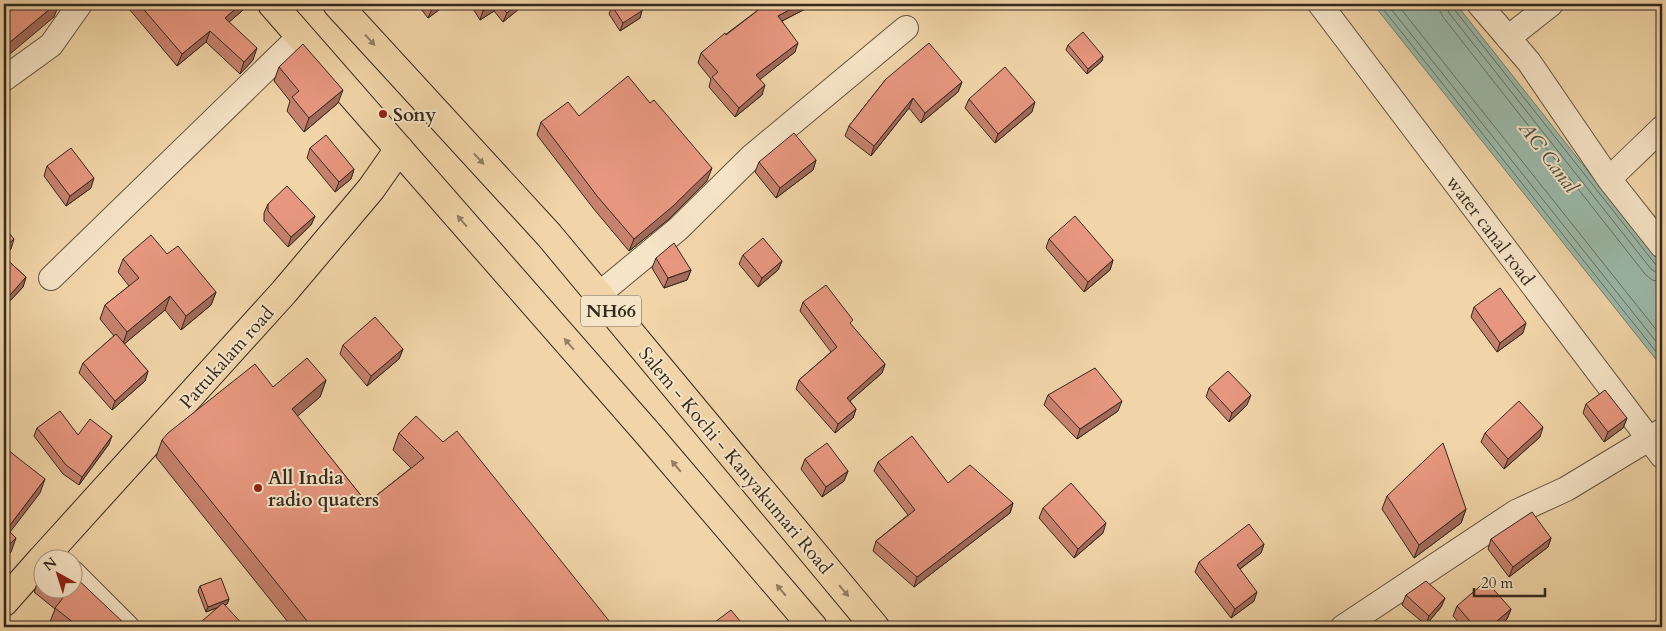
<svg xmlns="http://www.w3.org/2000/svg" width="1666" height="631" font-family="Cardo,serif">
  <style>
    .water { fill: #9bb9a9; stroke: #717f72 }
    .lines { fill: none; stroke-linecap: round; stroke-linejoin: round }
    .shore { stroke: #667164; stroke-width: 1 }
    .minor-casing { stroke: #625441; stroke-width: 26 }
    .major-casing { stroke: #32291f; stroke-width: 30 }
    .highway-casing { stroke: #32291f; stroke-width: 30 }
    .minor { stroke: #f6e4c6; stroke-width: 24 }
    .major { stroke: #f1d5a8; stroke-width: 28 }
    .highway { stroke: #f1d5a8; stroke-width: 28 }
    .wall { fill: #c7826d; stroke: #32291f }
    .shaded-wall { fill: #a26a59; stroke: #32291f }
    .building { fill: #e7977f; stroke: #32291f }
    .oneway { fill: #927f64 }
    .poi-dot { fill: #8f2418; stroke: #f6e4c6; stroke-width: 2 }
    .labels { text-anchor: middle; stroke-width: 4; stroke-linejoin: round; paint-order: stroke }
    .shield { fill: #f6e4c6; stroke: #6d6151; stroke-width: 1 }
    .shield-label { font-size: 18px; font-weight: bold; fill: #32291f }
    .poi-label { font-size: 19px; font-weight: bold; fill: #32291f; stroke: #f6e4c6; text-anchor: start }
    .street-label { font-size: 19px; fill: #32291f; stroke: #f6e4c6 }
    .water-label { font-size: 20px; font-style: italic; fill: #4c4d42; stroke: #f6e4c6 }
  </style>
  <rect width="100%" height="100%" fill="#f1d5a8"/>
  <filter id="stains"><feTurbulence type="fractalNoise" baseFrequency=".004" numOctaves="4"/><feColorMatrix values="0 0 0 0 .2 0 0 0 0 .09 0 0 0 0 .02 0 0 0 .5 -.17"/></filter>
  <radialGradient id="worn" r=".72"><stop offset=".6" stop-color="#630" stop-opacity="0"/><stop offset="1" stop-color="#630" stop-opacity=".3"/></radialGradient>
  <path class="water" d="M1373,4H1456L1662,265V367Z"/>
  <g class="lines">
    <path class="shore" d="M1379,4L1662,359
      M1387,4L1662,349
      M1397,4L1662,337
      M1439,4L1440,11L1443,17L1645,274L1652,280L1662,282
      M1446,4L1449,13L1651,269L1657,273L1662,274
      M1453,4L1454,9L1656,265L1662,268"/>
    <g class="minor-casing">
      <path id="minor" d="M1320,4L1662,456
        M1479,4L1529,62L1609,179L1662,246
        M1508,38L1551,4
        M4,79L51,45L80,4
        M1609,179L1662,128
        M51,278L300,36
        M598,295L678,229L751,157L906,28
        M72,572L127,627
        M1343,627L1516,512L1566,489L1662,431"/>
    </g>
    <g class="major-casing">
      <path id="major" d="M43,558L284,292L371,189L399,149
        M4,602L42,559"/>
    </g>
    <g class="highway-casing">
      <path id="highway" d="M272,4L650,436L813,627
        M337,4L549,235L875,627"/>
    </g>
    <use href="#minor" class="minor"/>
    <use href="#major" class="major"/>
    <use href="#highway" class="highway"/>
  </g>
  <path class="wall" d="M132,4H250L229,22L253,60L240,74L206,42L177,66L130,10Z
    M417,4H447L428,18Z
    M470,4H525L503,22L494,11L480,20Z
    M766,4H815L782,21L795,52L760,79L762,95L735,117L709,87L711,79L698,63L701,53Z
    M612,6L642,10L640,18L620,31L609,14Z
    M1068,45L1103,56L1102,61L1087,74L1066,50Z
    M279,67L338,103L304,132L287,111L290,101L274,81Z
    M886,79L962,82L958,92L921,123L909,108L871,156L845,136L849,126Z
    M969,99L1032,112L995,143L965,108Z
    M579,116L707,181L669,219L629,251L593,208L537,135L541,122Z
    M310,148L354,169L351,179L335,192L307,158Z
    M816,160L813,170L776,198L755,172L759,162Z
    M47,166L91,188L66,206L44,176Z
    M268,204L315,216L311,225L288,247L264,221V213Z
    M1049,239L1113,260L1110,270L1084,292L1046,248Z
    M167,254L216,292L211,305L181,330L165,310L124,344L148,371L145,381L112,410L79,373L83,363L114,336L100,319L105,305L129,286L118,272L123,259Z
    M743,255L782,261L778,270L758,287L739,264Z
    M4,257L26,277L23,287L6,305L4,302Z
    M656,258L691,270L687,280L664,288L652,268Z
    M803,302L851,325L885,364L882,373L850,401L856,409L853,418L835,433L796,389L799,380L831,352L800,311Z
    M1474,307L1523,333L1497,352L1471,317Z
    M343,345L403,349L399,359L367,386L340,354Z
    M326,380L320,397L297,416L367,503L411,468L393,450L399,433L614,627H292L156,457L162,440L273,387Z
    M1209,388L1247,405L1229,422L1206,397Z
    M1048,395L1118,411L1077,439L1044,405Z
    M1586,404L1627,418L1623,428L1604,442L1583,413Z
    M37,428L78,435L109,444L79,485L63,474L34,436Z
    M1485,433L1540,437L1504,469L1481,442Z
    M805,459L848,471L844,481L822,497L801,469Z
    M878,462L1013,503L1010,513L914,587L873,551L876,541L908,515L874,471Z
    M1387,496L1466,509L1461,523L1414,558L1382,509Z
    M1043,508L1103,533L1074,558L1039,518Z
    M1551,538L1548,547L1509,577L1488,549L1491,539Z
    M1264,544L1261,553L1240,569L1254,601L1231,618L1195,572L1199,562Z
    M42,574V588H72L127,626L126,627H57L50,622L55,609L34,592L39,578Z
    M200,586L229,599L227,604L206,612L198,591Z
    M1406,595L1445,598L1441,607L1426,625L1402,605Z
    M1457,606L1511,609L1507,619L1498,627H1463L1453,616Z
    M715,622L745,627H713Z"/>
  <path class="shaded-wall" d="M56,4H59L54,17L4,59V47Z
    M241,4H250L220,30L225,18Z
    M438,4H447L428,18L432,9Z
    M494,4H497L494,11L480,20L483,11Z
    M517,4H525L503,22L507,13Z
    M643,4H651L642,10L640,18L620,31L623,23Z
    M800,4H815L774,25L778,16Z
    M210,31L206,42L177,66L182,54Z
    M798,43L795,52L753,85L756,75Z
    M257,48L253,60L240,74L244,62Z
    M1103,56L1102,61L1087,74L1088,69Z
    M962,82L958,92L921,123L925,113Z
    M765,85L762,95L735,117L739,108Z
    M343,90L338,103L304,132L309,118Z
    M913,98L909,108L871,156L874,146Z
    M1035,102L1032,112L995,143L998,134Z
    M816,160L813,170L776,198L780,188Z
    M712,168L707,181L669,219L629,251L634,239Z
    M354,169L351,179L335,192L339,182Z
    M94,178L91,188L66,206L70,196Z
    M315,216L311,225L288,247L291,237Z
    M14,239L11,249L4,255V248Z
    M1113,260L1110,270L1084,292L1088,282Z
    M782,261L778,270L758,287L762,278Z
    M691,270L687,280L664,288L668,278Z
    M26,277L23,287L6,305L10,295Z
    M216,292L211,305L181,330L186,316Z
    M170,296L165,310L122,346L127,332Z
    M1526,323L1523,333L1497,352L1500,343Z
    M403,349L399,359L367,386L371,376Z
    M885,364L882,373L843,407L847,398Z
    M148,371L145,381L112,410L115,401Z
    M326,380L320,397L286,426L292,409Z
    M1251,395L1247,405L1229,422L1232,413Z
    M1122,401L1118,411L1077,439L1080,429Z
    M856,409L853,418L835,433L838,424Z
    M1627,418L1623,428L1604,442L1608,432Z
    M1543,427L1540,437L1504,469L1508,459Z
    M112,436L109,444L79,485L82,477Z
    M848,471L844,481L822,497L826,487Z
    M45,479L40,493L4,540L7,529Z
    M1013,503L1010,513L914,587L917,577Z
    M1466,509L1461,523L1414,558L1419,545Z
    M1106,523L1103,533L1074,558L1078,549Z
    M16,538L11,552L4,559V550Z
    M1551,538L1548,547L1509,577L1513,567Z
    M1264,544L1261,553L1233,574L1237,565Z
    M1257,592L1254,601L1231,618L1235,609Z
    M1445,598L1441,607L1426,625L1429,616Z
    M229,599L227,604L206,612L208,607Z
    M1511,609L1507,619L1498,627H1490Z"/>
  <path class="building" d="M4,4H56L4,47Z
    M139,4H241L225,18L257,48L244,62L210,31L182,54Z
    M428,4H438L432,9Z
    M479,4H494L483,11Z
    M499,4H517L507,13Z
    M616,4H643L640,6L643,10L623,23L612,6Z
    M766,4H800L778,16L798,43L756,75L765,85L739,108L712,77L718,72L701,53L725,33L726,35Z
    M1083,32L1103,56L1088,69L1068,45Z
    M929,43L962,82L925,113L913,98L874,146L849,126L886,79Z
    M303,44L343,90L309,118L292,97L299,91L279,67Z
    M1005,67L1035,102L998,134L969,99Z
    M628,76L650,103L654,100L712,168L673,206L634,239L597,196L541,122L568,102L579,116Z
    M794,133L816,160L780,188L759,162Z
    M326,135L354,169L339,182L310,148Z
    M71,148L94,178L70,196L47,166Z
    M287,186L315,216L291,237L268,211V204Z
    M1075,216L1113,260L1088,282L1049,239Z
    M4,227L14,239L4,248Z
    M151,235L167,254L178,246L216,292L186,316L170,296L127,332L105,305L139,278L123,259Z
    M763,238L782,261L762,278L743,255Z
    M674,243L691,270L668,278L656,258Z
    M4,257L26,277L10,295L4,289Z
    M826,285L853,320L850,323L885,364L847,398L856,409L838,424L799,380L837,347L803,302Z
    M1500,288L1526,323L1500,343L1474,307Z
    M375,317L403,349L371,376L343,345Z
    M116,334L148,371L115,401L83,363Z
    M307,358L326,380L292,409L367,503L424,458L399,433L416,416L443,442L457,431L614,627H311H312L162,440L168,433L255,364L273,387Z
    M1095,368L1122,401L1080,429L1048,395Z
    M1228,371L1251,395L1232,413L1209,388Z
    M1605,390L1627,418L1608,432L1586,404Z
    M1519,401L1543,427L1508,459L1485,433Z
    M60,411L78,435L90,419L112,436L82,477L66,465L37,428Z
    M912,436L948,483L970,465L1013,503L917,577L876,541L915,510L878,462Z
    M827,443L848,471L826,487L805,459Z
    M1443,443L1466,509L1419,545L1387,496Z
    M4,447L45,479L7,529L16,538L4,550Z
    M1071,483L1106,523L1078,549L1043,508Z
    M1532,512L1551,538L1513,567L1491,539Z
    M1249,524L1264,544L1237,565L1257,592L1235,609L1199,562Z
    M42,574V581L39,578Z
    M72,574L127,626L125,627H79L55,608L63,598L51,588H72Z
    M221,578L229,599L208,607L200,586Z
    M1426,581L1445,598L1429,616L1406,595Z
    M1486,581L1511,609L1490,627H1475L1457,606Z
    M223,603L245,627H195Z
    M731,610L745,627H719L715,622Z"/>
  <defs><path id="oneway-solid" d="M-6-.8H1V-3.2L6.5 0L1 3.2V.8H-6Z" transform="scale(1.25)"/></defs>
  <g class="oneway">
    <use href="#oneway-solid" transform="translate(370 40) rotate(47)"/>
    <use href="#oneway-solid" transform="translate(479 159) rotate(47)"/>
    <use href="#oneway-solid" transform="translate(462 221) rotate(-131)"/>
    <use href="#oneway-solid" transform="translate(569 344) rotate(-131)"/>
    <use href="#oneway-solid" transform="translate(676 466) rotate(-130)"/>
    <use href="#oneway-solid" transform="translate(781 590) rotate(-130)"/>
    <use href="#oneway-solid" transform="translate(844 591) rotate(50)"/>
  </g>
  <g class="poi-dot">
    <circle cx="383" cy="114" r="5"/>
    <circle cx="258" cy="488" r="5"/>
  </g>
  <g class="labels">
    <rect class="shield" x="581" y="295.5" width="60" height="31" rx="4"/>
    <g class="shield-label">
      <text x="611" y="317">NH66</text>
    </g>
    <g class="poi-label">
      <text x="393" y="121">Sony</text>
      <text x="268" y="484">All India<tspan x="268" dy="22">radio quaters</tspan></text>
    </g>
    <g class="street-label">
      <text transform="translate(1491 230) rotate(53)" y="7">water canal road</text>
      <text transform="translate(226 357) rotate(-48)" y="7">Pattukalam road</text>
      <text transform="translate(736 460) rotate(50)" y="7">Salem - Kochi - Kanyakumari Road</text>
    </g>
    <g class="water-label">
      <text transform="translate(1549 157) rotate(53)" y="7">AC Canal</text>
    </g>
  </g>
  <rect width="1666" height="631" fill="none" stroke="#f1d5a8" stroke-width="20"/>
  <rect x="5" y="5" width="1656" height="621" fill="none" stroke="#32291f" stroke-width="2.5"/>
  <rect x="10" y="10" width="1646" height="611" fill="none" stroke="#32291f"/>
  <g transform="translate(58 574) rotate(321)"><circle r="24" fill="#f6e4c6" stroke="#a89983"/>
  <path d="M0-4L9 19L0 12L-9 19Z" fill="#8f2418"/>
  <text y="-8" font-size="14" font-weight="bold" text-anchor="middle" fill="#32291f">N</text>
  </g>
  <path d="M1474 588v8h71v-8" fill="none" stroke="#32291f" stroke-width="2.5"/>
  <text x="1481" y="588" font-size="15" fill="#32291f" stroke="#f6e4c6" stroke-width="4" paint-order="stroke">20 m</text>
  <rect width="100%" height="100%" filter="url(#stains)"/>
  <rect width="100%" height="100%" fill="url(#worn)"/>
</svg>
